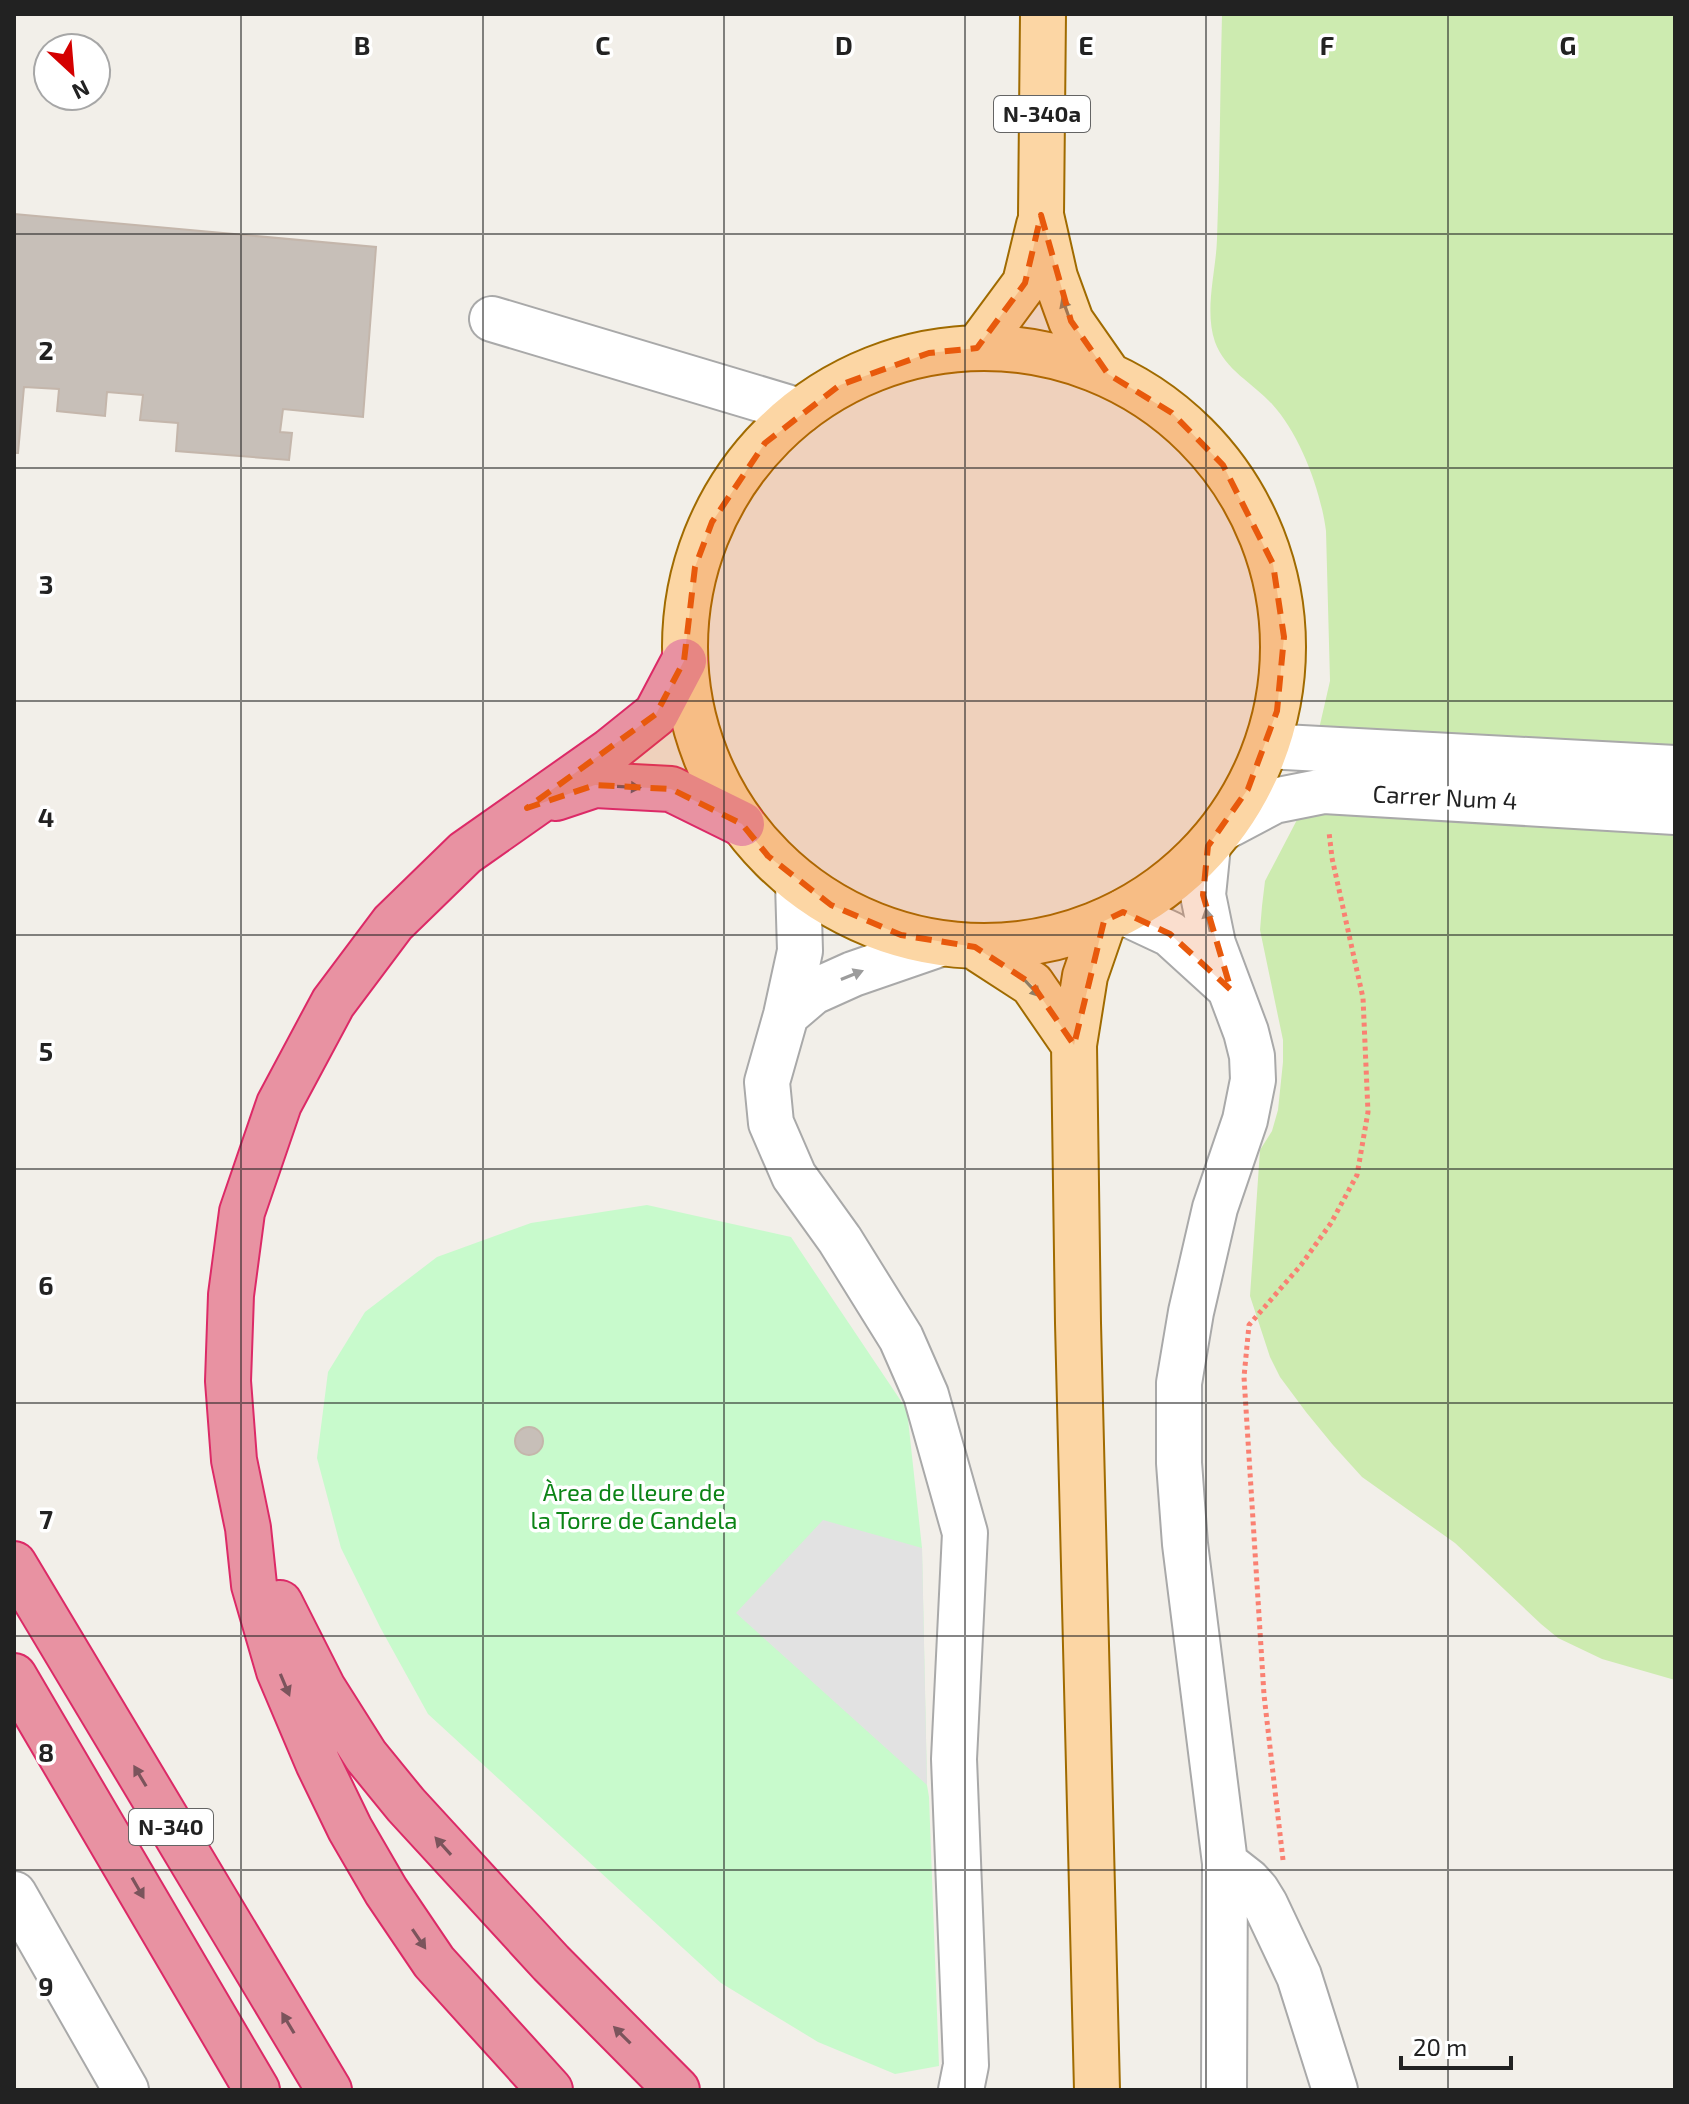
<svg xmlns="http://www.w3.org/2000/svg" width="1689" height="2104" font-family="'Exo 2',sans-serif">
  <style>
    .grass { fill: #cdebb0 }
    .park { fill: #c8facc }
    .parking { fill: #e2e2e2 }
    .building { fill: #c7bfb8; stroke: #c4b6ab; stroke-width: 2 }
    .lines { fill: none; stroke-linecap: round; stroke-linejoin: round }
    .minor-casing { stroke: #a9a9a9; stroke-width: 48 }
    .major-casing { stroke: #a06b00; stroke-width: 48 }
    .highway-casing { stroke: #dc2a67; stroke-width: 48 }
    .path { stroke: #fa8072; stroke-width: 5; stroke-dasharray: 4 4; stroke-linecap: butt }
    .minor { stroke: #fff; stroke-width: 44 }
    .major { stroke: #fcd6a4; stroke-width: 44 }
    .highway { stroke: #e892a2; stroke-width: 44 }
    .oneway { fill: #8f7c63 }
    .oneway2 { fill: #7b545c }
    .oneway3 { fill: #9c9c9c }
    .marked { fill: #e8590c; fill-opacity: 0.2; stroke: #e8590c; stroke-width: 6; stroke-dasharray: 16 10; stroke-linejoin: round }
    .grid { fill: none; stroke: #222; stroke-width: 2; stroke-opacity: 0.55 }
    .labels { text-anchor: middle; stroke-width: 7; stroke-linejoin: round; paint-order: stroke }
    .shield { fill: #fff; stroke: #646464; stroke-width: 2 }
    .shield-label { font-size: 22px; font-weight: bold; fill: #222 }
    .street-label { font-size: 24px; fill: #222; stroke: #fff }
    .park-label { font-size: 24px; fill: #0c8416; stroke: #fff }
    .grid-label { font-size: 26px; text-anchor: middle; font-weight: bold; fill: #222; stroke: #fff; stroke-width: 7; stroke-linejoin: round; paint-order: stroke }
  </style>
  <rect width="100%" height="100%" fill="#f2efe9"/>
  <path class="grass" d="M1222,14H1675V1680L1602,1659L1558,1638L1541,1624L1455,1543L1362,1477L1333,1445L1306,1412L1280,1377L1270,1357L1250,1296L1260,1150L1272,1131L1278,1110L1283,1062V1040L1260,930L1262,906L1265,881L1299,816L1330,681L1326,531C1321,491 1300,434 1272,404C1253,383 1225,370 1215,342C1204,310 1216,272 1217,239C1220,164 1220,89 1222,14Z"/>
  <path class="park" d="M647,1205L791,1237L907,1410L922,1548L927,1785L929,1797L939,2066L895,2074L818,2042L721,1983L428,1714L380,1627L341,1548L317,1458L328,1372L365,1312L437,1257L531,1223Z"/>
  <path class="parking" d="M823,1520L922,1548L927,1785L736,1613Z"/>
  <path class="building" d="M14,214L376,247L363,417L283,409L280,432L292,433L289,460L176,451L178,423L140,420L143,395L107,392L105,416L57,411L59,389L24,387L18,453H14Z
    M515 1441a14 14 0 1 1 28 0a14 14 0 1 1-28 0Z"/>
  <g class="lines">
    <g class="minor-casing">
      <path id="minor" d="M492,319L800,411
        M1267,746L1675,768
        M1223,828L1274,801L1324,791L1675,812
        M1208,846L1203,895L1213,944L1246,1032L1252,1056L1253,1080L1245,1120L1215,1208L1191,1312L1179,1383V1463L1185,1544L1225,1863L1224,2090
        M798,883L800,951L786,1015L767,1082L771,1123L794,1176L840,1240L901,1338L926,1395L965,1533L954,1759L966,2065L961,2090
        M1123,912L1170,934L1226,985
        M786,1015L813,992L853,974L940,944
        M1225,1863L1248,1881L1257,1891L1265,1904L1299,1976L1335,2090
        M14,1894L126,2090"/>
    </g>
    <g class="major-casing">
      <path id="major" d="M1043,14L1041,215L1055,277L1071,321L1108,374
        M685 647a299 299 0 1 1 598 0a299 299 0 1 1-598 0Z
        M977,348L1025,283L1039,225
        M975,947L1032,984L1074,1045
        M1097,2090L1078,1323L1074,1045L1085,976L1104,921"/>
    </g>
    <g class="highway-casing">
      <path id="highway" d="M556,798L595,785L671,789L742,824
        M14,1564L329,2090
        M280,1603L323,1688L366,1756L406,1805L551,1963L677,2090
        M14,1676L257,2090
        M550,2090L434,1962L386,1891L350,1829L318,1763L279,1671L254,1585L248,1528L234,1460L228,1381L231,1295L242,1212L279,1104L333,1003L393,923L465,853L610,751L656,714L684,661"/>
    </g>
    <path class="path" d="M1283,1860L1264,1695L1244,1377L1249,1325L1301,1265L1331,1223L1357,1175L1368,1112L1363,998L1332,858L1329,832"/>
    <use href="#minor" class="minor"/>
    <use href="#major" class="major"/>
    <use href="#highway" class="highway"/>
  </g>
  <defs><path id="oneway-solid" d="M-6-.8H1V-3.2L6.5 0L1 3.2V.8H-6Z" transform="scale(2)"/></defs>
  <g class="oneway">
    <use href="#oneway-solid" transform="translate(1066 309) rotate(-110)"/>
    <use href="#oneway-solid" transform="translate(1032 988) rotate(47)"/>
  </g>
  <g class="oneway2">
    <use href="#oneway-solid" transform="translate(629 787) rotate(3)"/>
    <use href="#oneway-solid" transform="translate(285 1685) rotate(67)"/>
    <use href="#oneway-solid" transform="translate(140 1776) rotate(-121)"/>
    <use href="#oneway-solid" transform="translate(443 1846) rotate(-132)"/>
    <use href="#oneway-solid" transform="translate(138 1888) rotate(60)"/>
    <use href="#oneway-solid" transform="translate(419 1939) rotate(56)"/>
    <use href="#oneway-solid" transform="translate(288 2023) rotate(-121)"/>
    <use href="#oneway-solid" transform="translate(622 2035) rotate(-135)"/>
  </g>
  <g class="oneway3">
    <use href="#oneway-solid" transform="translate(1208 920) rotate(-101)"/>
    <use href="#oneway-solid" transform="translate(852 975) rotate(-22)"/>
  </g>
  <path class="marked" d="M1041,215L1071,321L1108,374L1172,413L1223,465L1273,564L1284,637L1277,711L1248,789L1208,846L1203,895L1231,990L1170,934L1123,912L1104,921L1074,1045L1032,984L975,947L901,935L831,905L768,856L742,824L671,789L595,785L527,808L656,714L684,661L695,567L712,522L765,443L840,385L929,353L977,348L1025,283Z"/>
  <path class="grid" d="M241,14V2090M483,14V2090M724,14V2090M965,14V2090M1206,14V2090M1448,14V2090M14,234H1675M14,468H1675M14,701H1675M14,935H1675M14,1169H1675M14,1403H1675M14,1636H1675M14,1870H1675"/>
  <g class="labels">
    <g class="shield">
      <rect x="994" y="96" width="96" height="36" rx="6"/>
      <rect x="129" y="1809" width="84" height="36" rx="6"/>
    </g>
    <g class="shield-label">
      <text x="1042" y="122">N-340a</text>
      <text x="171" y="1835">N-340</text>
    </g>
    <g class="street-label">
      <text transform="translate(1445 798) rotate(3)" y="8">Carrer Num 4</text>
    </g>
    <g class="park-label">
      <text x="634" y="1501">Àrea de lleure de<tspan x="634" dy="28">la Torre de Candela</tspan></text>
    </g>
  </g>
  <g class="grid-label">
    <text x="362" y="55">B</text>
    <text x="603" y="55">C</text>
    <text x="844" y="55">D</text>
    <text x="1086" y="55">E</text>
    <text x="1327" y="55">F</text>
    <text x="1568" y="55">G</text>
    <text x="46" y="360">2</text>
    <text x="46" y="594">3</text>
    <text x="46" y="827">4</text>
    <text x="46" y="1061">5</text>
    <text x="46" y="1295">6</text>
    <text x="46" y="1529">7</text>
    <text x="46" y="1762">8</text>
    <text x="46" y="1996">9</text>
  </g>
  <rect width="1689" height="2104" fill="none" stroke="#222222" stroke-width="32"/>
  <g transform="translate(72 72) rotate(154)"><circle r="38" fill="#ffffff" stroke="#a7a7a7" stroke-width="2"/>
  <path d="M0-6L14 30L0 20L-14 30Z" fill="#d40000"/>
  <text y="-12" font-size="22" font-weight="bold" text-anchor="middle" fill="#222222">N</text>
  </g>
  <path d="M1401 2056v12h110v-12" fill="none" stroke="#222222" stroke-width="4"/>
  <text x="1413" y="2056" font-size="24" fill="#222222" stroke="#ffffff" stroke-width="6" paint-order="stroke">20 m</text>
</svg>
